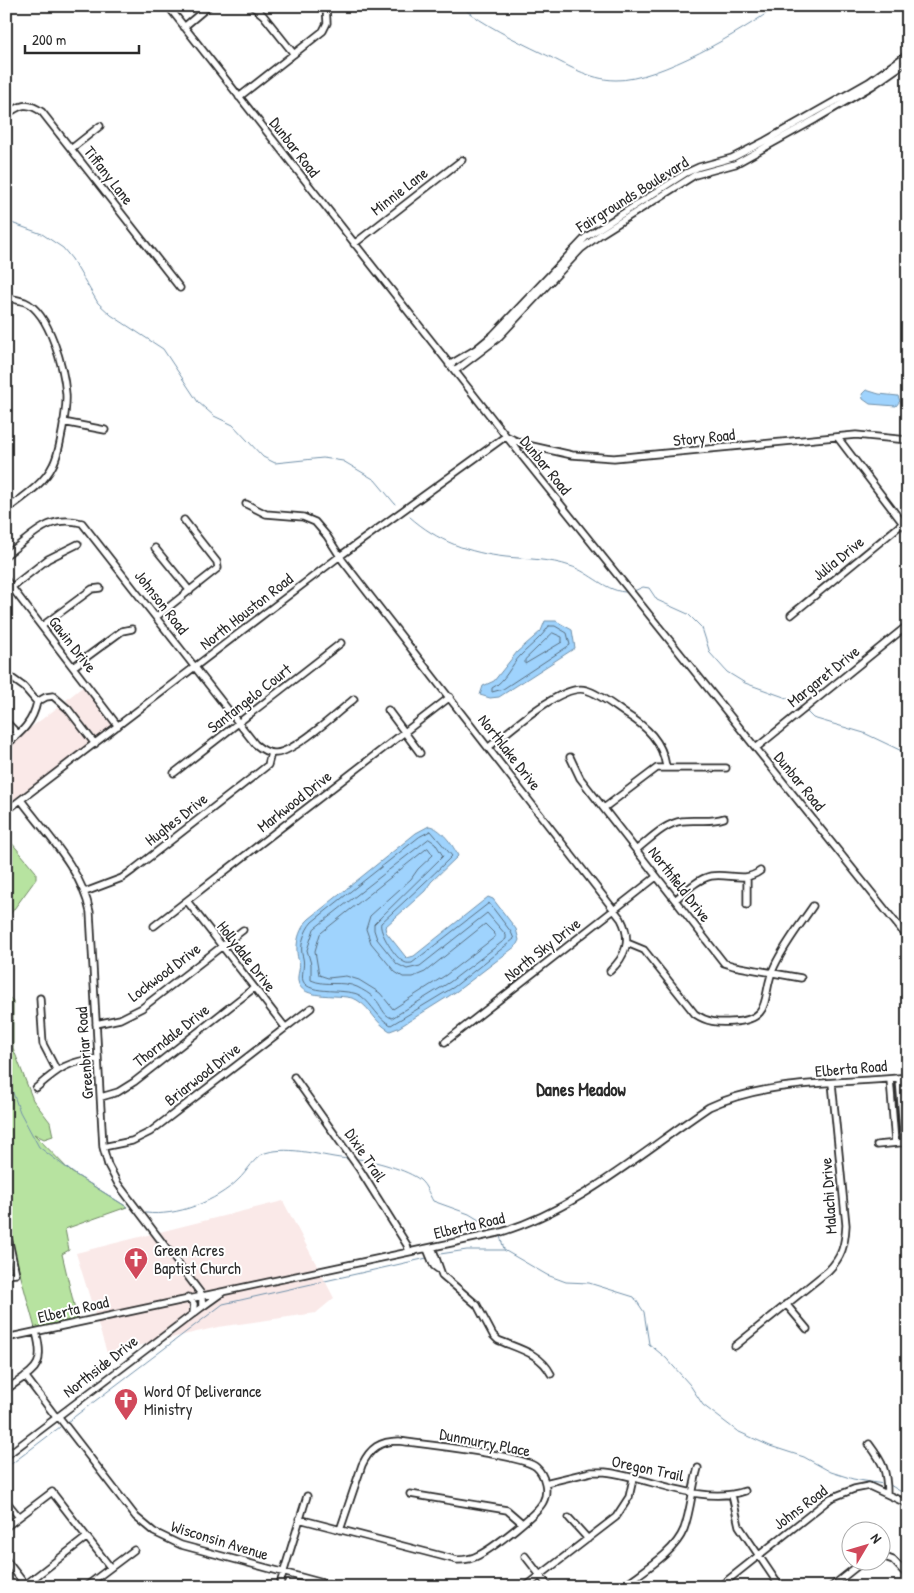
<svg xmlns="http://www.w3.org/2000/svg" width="914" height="1593" font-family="'Patrick Hand',sans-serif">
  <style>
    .built { fill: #fae9e8 }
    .green { fill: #b7e3a0; stroke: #718766 }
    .water { fill: #9fd3fd; stroke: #7190a9 }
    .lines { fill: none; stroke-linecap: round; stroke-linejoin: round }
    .shore { stroke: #596e7f; stroke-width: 1 }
    .stream { stroke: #7190a9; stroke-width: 1 }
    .minor-casing { stroke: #2b2b2b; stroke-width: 9 }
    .minor { stroke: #fff; stroke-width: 5.5 }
    .labels { text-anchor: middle; stroke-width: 4; stroke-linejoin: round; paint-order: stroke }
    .street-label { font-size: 16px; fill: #2b2b2b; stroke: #fff }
    .poi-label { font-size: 16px; fill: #2b2b2b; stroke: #fff; text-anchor: start }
    .neighbourhood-label { font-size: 18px; font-weight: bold; fill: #2b2b2b; stroke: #fff }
  </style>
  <rect width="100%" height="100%" fill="#fff"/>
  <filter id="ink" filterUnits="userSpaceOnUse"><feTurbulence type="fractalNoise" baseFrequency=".02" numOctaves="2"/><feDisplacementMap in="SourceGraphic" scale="10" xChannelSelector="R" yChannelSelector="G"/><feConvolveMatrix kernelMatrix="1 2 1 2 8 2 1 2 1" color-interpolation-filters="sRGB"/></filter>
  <g filter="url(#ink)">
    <path class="built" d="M85,685L115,724L96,738L66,700Z
      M61,705L90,743L6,806V746Z
      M283,1201L334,1298L316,1313L218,1327L107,1353L76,1253Z"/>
    <path class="green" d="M6,836L36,872V879L6,920Z
      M6,994L13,1001V1048L33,1100L50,1122L53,1136L44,1139L34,1134L71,1172L127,1207L65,1229L69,1250L62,1254L78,1322L36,1332L6,1222Z"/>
    <path class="water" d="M866,390L879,394L898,396L900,401L896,406L870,404L863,399L862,394Z
      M545,621H556L572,630L575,648L499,697L490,698L480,695L483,686L494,681L517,652L541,631Z
      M429,826C440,827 454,846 458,856L431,882L425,891L385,927L386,932L405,956L407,958L414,956L488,897L493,899L516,929L519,940L516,946L457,991L398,1028L390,1031C373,1021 372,1009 357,1000C344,992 301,1002 298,981C297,974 301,968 299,962C294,948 298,929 309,919L416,833Z"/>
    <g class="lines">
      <path class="shore" d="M549,626H555L567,633L570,645L503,689L492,692V688C506,681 510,666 521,655C531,645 541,638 549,626Z
        M553,633L562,637V642L525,664V660Z
        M431,831L452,856C429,879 405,901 381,923C378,931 396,959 404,962C407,964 410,963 412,963L489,903L511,932L514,939L454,987L391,1025C378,1019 373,1005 361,996C348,987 309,996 303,981C301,975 305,966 303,958C299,947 304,931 312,922L419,837Z
        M429,839L435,843L443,856L374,924V930L377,939L397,964L407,969L420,966L487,913L506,935V939L450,982L392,1018C382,1015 382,1005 374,998C370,994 363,990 357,987C342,980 326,987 311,980V964L307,950L314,929Z
        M428,848L433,855L418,869L411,879L370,916L366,929L371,943L395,972L403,977H413L425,972L485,924L495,934V937L446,975L393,1009L380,993L359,980L346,976L328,978L319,975L315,951L320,934Z"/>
      <path class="stream" d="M460,6C486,26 513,39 542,53C566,64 589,80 616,80C658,81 743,31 777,6
        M6,221L42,234L63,248L72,259L98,303L111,315L163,349L198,402L214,416L233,425L263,457L275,463L323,458L343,461L375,480L395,504
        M901,402L908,403
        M410,517C437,541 469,553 506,557C527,559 550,559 570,566C590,572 607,593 628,592
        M634,591L643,587L649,588L657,600L688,614L702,628L710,653L727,672L745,683L795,701L802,707
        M806,711L813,718L864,733L908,754
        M6,995L11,1013L6,1035
        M6,1074L20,1112L39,1147L76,1175L127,1207
        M356,1159C371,1159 410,1171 420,1180C426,1185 429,1194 433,1201L469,1214L497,1231
        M146,1213C176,1217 217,1201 238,1180C247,1172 254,1157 265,1153C291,1145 323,1157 349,1159
        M500,1236L504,1249
        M440,1254L467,1250H504L547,1275L566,1282L589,1283L634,1297L644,1312L649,1344L666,1358L690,1385L703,1405L737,1431L770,1446L804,1457L831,1472L853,1479L883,1484
        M66,1423L223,1304L427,1258
        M6,1468L60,1427
        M890,1485L908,1496"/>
      <g class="minor-casing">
        <path id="minor" d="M168,6L506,436L908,938
          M252,6L263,15L294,54
          M184,27L209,6
          M239,97L323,31L327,23L326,6
          M6,115C20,105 27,101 42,112L180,288
          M71,149L100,126
          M354,244L462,160
          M6,297C12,299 19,300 25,302C50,313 64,369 66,394C67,408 60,452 53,465C44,484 23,497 6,510
          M449,365L476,349L493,335L586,237L686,173L699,167L732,158L765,141L869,82L908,54
          M455,371L497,339L581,249L601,234L695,175L735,164L816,119L872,86L908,61
          M6,390V415
          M63,422L105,430
          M838,438L908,530
          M246,504L266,514L303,517L315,522L327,536L343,561L621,919C632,940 626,956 610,971
          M155,548L190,591
          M6,555C33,536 47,514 82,523L255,744C261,749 268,754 276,753C295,752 338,712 354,699
          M6,580L118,726
          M12,587L48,559L78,544
          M791,615L903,523
          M156,617L218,568L217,562L184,520
          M42,626L92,589L100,588
          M73,667L122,631L132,629
          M6,674L24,687L37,702
          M388,710L420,753
          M6,722L18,734
          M6,745C22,732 33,722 37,702L46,697L53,696L68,709L95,744
          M489,747C507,733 563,682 586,690C600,694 614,706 626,714C647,727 662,741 666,766
          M756,748L908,625
          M570,757L580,778L724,963L734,966L801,978
          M174,773L341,643
          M604,808L657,768H726
          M6,811L340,556L506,436L523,444L572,455L614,458L856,435L908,440
          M636,850C649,840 665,823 682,821C697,819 709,823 724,818
          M747,878V905
          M85,892L122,878L133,870L263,769L268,765L271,753
          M675,900C685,892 697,879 711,876C729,873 744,883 760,871
          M187,901L285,1027
          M154,926L450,697
          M627,943L644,950L695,1014C707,1022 717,1023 732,1022C776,1020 760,994 775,965C785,944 800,925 813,906
          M40,998L43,1044L57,1071
          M96,1024L120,1019L142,1008L243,930
          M445,1042L656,877
          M294,1077L360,1170L407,1245L409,1252
          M899,1078L904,1143
          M890,1079L895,1143
          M36,1088C57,1070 68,1060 98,1059
          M101,1097L118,1092L134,1082L254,988
          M877,1145L908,1142
          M103,1147L132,1141L150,1132L311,1008
          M6,1228L16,1274L6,1275
          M432,1247L442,1275L477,1305L493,1335L498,1340C519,1349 540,1353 551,1374
          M427,1249L434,1266L438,1269
          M188,1297L194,1304L193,1314
          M786,1304L807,1329
          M202,1307L223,1292
          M6,1338L498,1233C577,1210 642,1152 709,1107C770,1079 843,1084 908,1077
          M735,1346L828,1271C842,1257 845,1245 846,1225L832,1083
          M25,1376L56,1417
          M6,1390C34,1369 46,1369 36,1332
          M58,1416L136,1517L154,1532L181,1545L338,1587
          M869,1444C883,1463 887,1470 887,1494
          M6,1456L202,1307V1295L118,1184L108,1165L103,1147L90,912C81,868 47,835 21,800
          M545,1483L591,1472H605C650,1477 701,1506 745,1491
          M410,1494L507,1510L522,1523
          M732,1495L739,1526L780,1587
          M6,1501L19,1517
          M569,1518L588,1539
          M299,1519L457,1560C465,1560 472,1559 479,1555C493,1548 537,1514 543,1502C549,1491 545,1475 536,1467C523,1455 422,1444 399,1441C380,1441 370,1448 362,1465L340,1530
          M6,1527L52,1492L110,1567
          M525,1556L549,1587
          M882,1556L893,1560L908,1576
          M6,1560L27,1587
          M25,1585L87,1537
          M85,1587L134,1550
          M279,1587L307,1496
          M525,1587L616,1517L629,1497L633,1479
          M622,1587C642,1571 674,1554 684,1529C691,1510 692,1488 698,1468
          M719,1587L831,1498L854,1489L869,1486L908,1504
          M831,1587L865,1560"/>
      </g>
      <use href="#minor" class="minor"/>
    </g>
  </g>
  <defs>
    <g id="church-pin" transform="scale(1.25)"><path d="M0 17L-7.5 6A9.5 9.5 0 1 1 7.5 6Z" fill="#d1495b" stroke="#fff"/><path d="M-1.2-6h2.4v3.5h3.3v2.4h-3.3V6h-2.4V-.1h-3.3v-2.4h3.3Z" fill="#fff"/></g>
  </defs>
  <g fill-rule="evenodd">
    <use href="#church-pin" x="136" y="1259"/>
    <use href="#church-pin" x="126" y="1400"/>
  </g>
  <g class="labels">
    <g class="street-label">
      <text transform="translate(295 147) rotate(52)" y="6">Dunbar Road</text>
      <text transform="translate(109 175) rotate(52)" y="6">Tiffany Lane</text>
      <text transform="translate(399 191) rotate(-38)" y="6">Minnie Lane</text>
      <text transform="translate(632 194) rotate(-32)" y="6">Fairgrounds Boulevard</text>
      <text transform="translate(704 437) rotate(-6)" y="6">Story Road</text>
      <text transform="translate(546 465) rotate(51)" y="6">Dunbar Road</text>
      <text transform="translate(838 558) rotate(-39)" y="6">Julia Drive</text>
      <text transform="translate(162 602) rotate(52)" y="6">Johnson Road</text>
      <text transform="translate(246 611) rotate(-38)" y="6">North Houston Road</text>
      <text transform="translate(73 644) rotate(52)" y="6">Gawin Drive</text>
      <text transform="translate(823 676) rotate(-39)" y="6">Margaret Drive</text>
      <text transform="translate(249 698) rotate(-38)" y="6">Santangelo Court</text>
      <text transform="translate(510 752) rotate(52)" y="6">Northlake Drive</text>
      <text transform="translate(800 781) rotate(51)" y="6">Dunbar Road</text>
      <text transform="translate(294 801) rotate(-38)" y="6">Markwood Drive</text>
      <text transform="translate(176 819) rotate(-38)" y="6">Hughes Drive</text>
      <text transform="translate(680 884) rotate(52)" y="6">Northfield Drive</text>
      <text transform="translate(542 949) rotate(-38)" y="6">North Sky Drive</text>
      <text transform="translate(247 956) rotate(52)" y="6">Hollydale Drive</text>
      <text transform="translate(164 972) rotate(-37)" y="6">Lockwood Drive</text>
      <text transform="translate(171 1035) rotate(-38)" y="6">Thorndale Drive</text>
      <text transform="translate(84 1053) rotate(-94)" y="6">Greenbriar Road</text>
      <text transform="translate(851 1068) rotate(-5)" y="6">Elberta Road</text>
      <text transform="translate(202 1074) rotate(-38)" y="6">Briarwood Drive</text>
      <text transform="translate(366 1155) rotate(56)" y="6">Dixie Trail</text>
      <text transform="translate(828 1196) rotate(-94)" y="6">Malachi Drive</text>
      <text transform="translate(469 1225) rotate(-13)" y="6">Elberta Road</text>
      <text transform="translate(73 1309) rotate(-13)" y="6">Elberta Road</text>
      <text transform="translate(100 1366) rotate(-38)" y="6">Northside Drive</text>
      <text transform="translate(485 1442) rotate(11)" y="6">Dunmurry Place</text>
      <text transform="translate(648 1468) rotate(12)" y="6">Oregon Trail</text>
      <text transform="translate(800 1507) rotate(-37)" y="6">Johns Road</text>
      <text transform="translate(220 1540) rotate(17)" y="6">Wisconsin Avenue</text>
    </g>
    <g class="poi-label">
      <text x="154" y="1256">Green Acres<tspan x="154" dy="18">Baptist Church</tspan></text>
      <text x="144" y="1397">Word Of Deliverance<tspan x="144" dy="18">Ministry</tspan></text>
    </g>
    <g class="neighbourhood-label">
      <text x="581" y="1096">Danes Meadow</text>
    </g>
  </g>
  <rect width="914" height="1593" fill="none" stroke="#fff" stroke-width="25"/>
  <rect x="12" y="12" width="889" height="1568" fill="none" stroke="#2b2b2b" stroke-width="2" filter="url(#ink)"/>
  <g transform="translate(866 1546) rotate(52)"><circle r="24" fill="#ffffff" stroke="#aaaaaa"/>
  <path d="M0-4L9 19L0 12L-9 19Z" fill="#d1495b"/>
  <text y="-8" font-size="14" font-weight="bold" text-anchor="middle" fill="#2b2b2b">N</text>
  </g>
  <path d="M25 45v8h114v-8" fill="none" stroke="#2b2b2b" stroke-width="2.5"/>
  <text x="32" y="45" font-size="15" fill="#2b2b2b" stroke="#ffffff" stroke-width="4" paint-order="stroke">200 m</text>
</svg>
